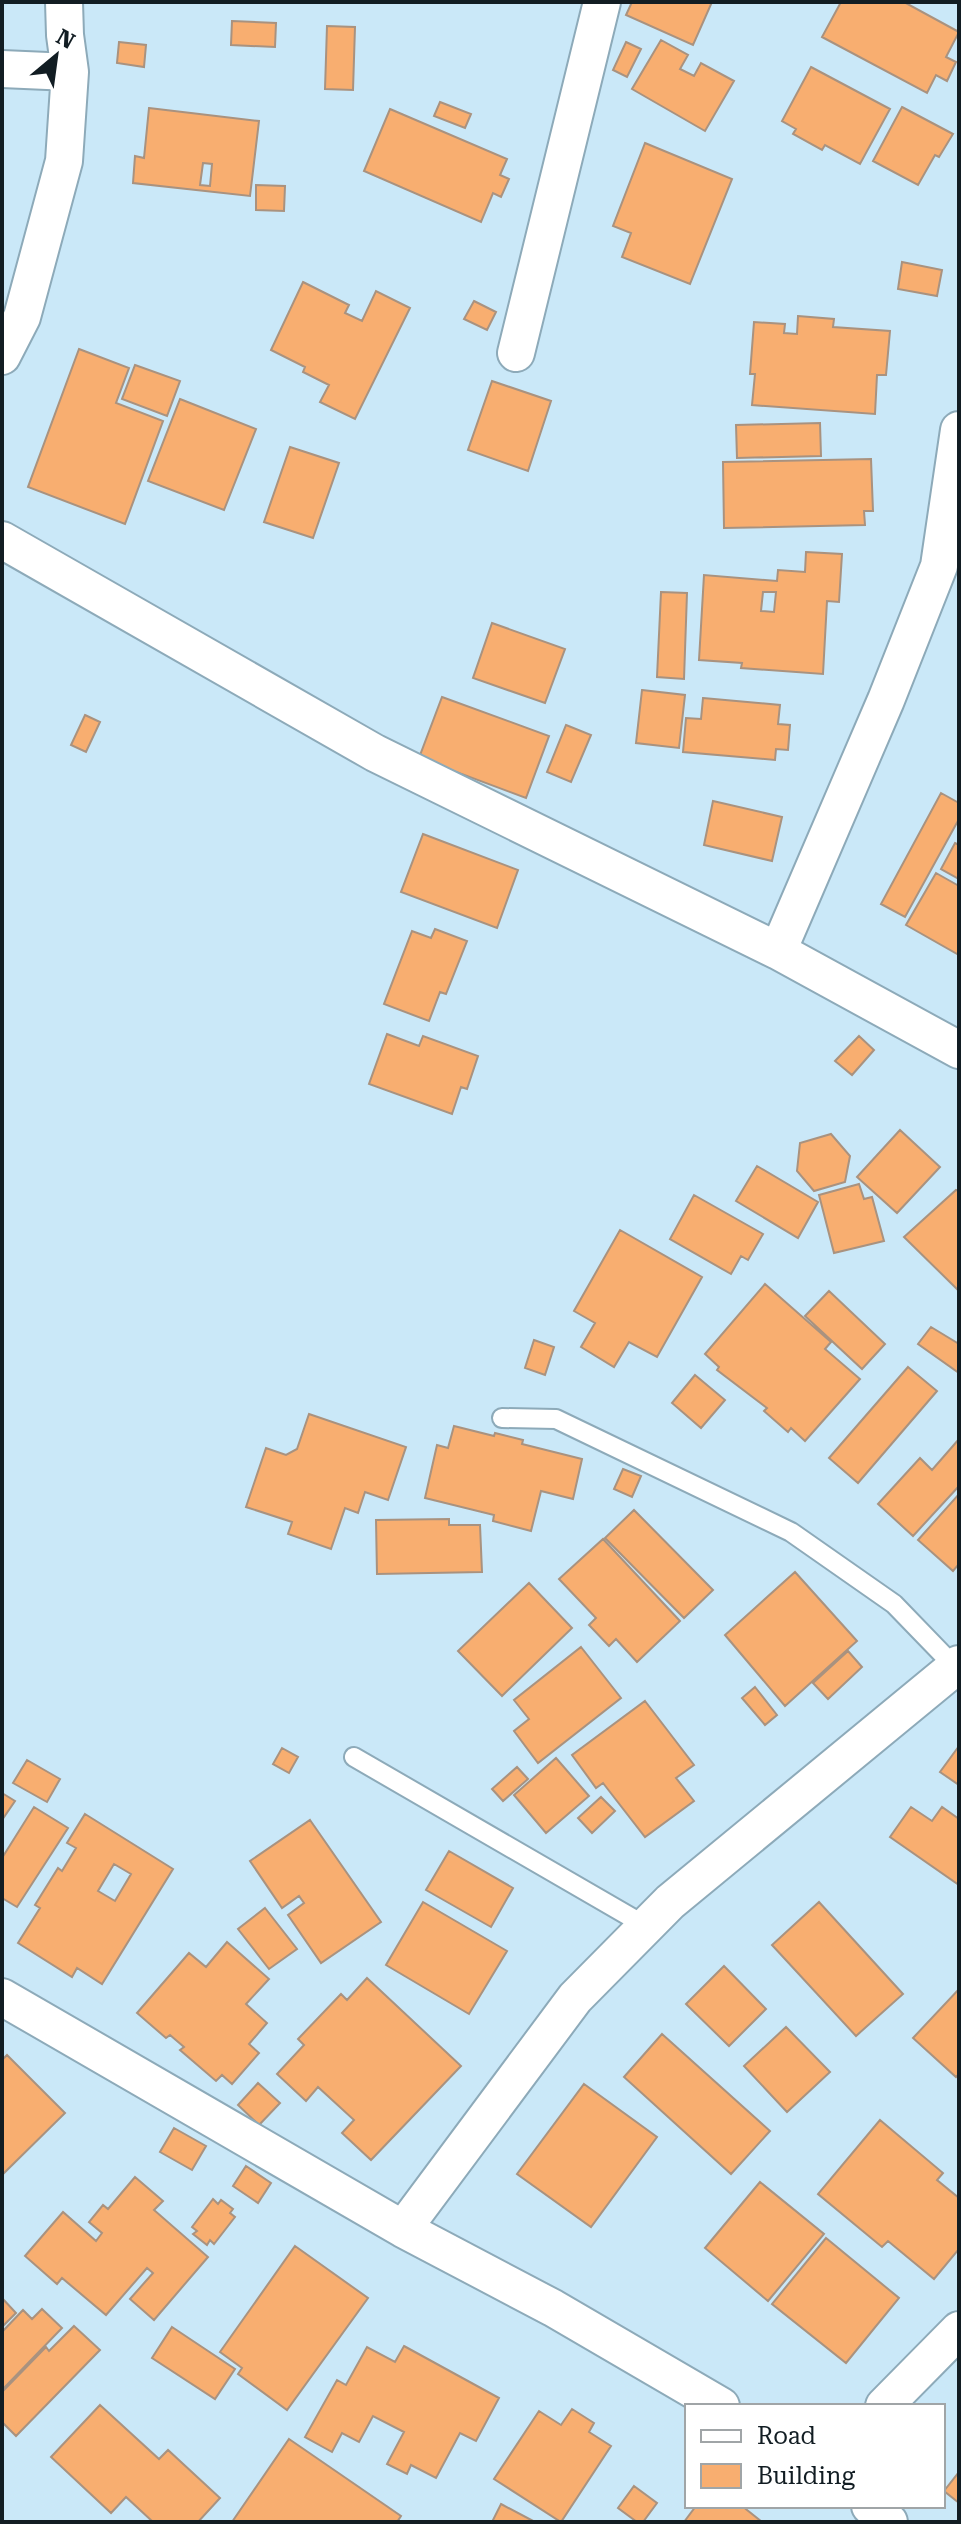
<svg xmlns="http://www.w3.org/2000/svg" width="961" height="2524" font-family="'Roboto Serif',serif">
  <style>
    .building { fill: #f8ae70; stroke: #a9927f; stroke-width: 2; fill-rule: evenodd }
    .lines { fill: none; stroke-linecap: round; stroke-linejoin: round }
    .service-casing { stroke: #8daab9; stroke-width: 22 }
    .minor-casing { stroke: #8daab9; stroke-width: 40 }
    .service { stroke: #fff; stroke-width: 18 }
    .minor { stroke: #fff; stroke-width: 36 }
  </style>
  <rect width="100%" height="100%" fill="#cae8f8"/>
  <path class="building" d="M632,2H712L693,45L626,15Z
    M841,2H904L959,32L946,57L956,62L947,81L936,75L927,93L822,37Z
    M232,21L276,23L275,47L231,45Z
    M327,26L355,27L353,90L325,89Z
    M661,40L688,55L680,69L694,76L701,63L734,81L705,131L632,89Z
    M119,42L146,45L144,67L117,63Z
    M626,42L641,49L627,77L613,70Z
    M811,67L890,109L860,164L825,145L822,150L793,134L796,129L782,121Z
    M440,102L471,114L465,128L434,116Z
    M902,107L953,134L939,157L935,155L918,185L873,161Z
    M149,108L259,121L250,196L133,183L135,156L144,158ZM203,163L212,164L210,186L200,185Z
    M390,109L507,159L500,175L509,179L501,197L493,193L481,222L364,171Z
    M645,143L732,179L690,284L622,257L631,233L613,226Z
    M256,185L285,186L284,211L256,210Z
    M902,262L942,270L937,296L898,289Z
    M303,282L349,305L345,313L362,321L376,291L410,308L355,419L320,402L329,385L303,372L305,367L271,350Z
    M474,301L496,312L487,330L464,319Z
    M798,316L834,319L833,327L890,331L886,375H877L875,414L752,405L755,374H750L754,322L785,324L784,333L797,334Z
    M79,349L129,368L116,403L163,421L125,524L28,487Z
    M135,365L180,381L167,416L122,399Z
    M492,381L551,401L528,471L468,450Z
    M180,399L256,429L224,510L148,481Z
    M820,423L821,456L737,458L736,425Z
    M290,447L339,463L313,538L264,522Z
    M871,459L873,511H864L865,525L724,528L723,462Z
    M806,552L842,554L839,602L827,601L823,674L741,668L742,663L699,660L704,575L777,581L778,570L805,572ZM763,592H776L774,612L761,611Z
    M661,592L687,593L684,679L657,677Z
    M492,623L565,649L545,703L473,678Z
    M642,690L685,695L679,748L636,743Z
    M442,697L549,736L526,798L419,758Z
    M703,698L780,705L778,724L790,725L788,750L776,749L775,760L683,752L686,718L701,719Z
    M85,715L100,722L86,752L71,745Z
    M566,725L591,735L571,782L547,772Z
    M941,793L959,803V819L905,917L881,904Z
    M713,801L782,817L772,861L704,845Z
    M423,834L518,870L497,928L401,892Z
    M955,843L959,845V879L941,869Z
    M936,873L959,886V955L906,925Z
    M435,929L467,941L446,994L440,992L429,1021L384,1004L412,931L431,938Z
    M387,1034L419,1046L423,1036L478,1056L467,1089L461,1087L452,1114L369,1084Z
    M859,1036L874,1050L852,1075L835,1061Z
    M900,1130L940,1167L897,1213L857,1177Z
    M831,1134L850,1156L845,1182L814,1191L797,1171L800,1143Z
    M757,1166L818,1202L798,1238L736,1201Z
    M859,1184L864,1199L872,1197L884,1241L834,1253L819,1195Z
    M956,1190L959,1191V1291L904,1237Z
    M694,1195L763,1234L748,1260L741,1256L731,1274L670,1239Z
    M620,1230L702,1277L657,1357L629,1342L614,1367L581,1347L595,1323L574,1311Z
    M765,1284L831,1342L825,1349L860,1379L805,1441L791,1428L788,1432L764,1411L767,1408L717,1370L719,1367L705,1354Z
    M829,1291L885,1344L862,1369L805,1316Z
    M931,1327L959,1344V1373L918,1344Z
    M534,1340L554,1347L545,1375L525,1368Z
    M908,1367L937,1391L858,1483L829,1458Z
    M695,1375L725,1400L701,1428L672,1403Z
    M309,1414L406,1447L388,1500L365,1492L358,1513L345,1508L331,1549L288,1534L292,1522L246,1507L266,1448L286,1455L297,1449Z
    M454,1426L494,1436L495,1433L523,1440L522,1444L582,1459L573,1499L541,1491L531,1531L493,1521L494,1515L425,1498L437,1445L448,1448Z
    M959,1439V1486L913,1536L878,1504L920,1458L932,1470Z
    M623,1469L641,1476L632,1497L614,1489Z
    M959,1494V1564L953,1571L918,1540Z
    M634,1510L713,1590L684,1618L605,1538Z
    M449,1519V1525H480L482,1572L377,1574L376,1520Z
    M603,1539L680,1621L637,1662L616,1639L609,1646L589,1625L596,1618L559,1579Z
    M795,1572L857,1641L785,1706L725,1635Z
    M529,1583L572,1628L502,1696L458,1651Z
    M581,1647L621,1698L538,1763L514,1731L529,1719L514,1700Z
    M848,1651L862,1667L828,1699L813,1683Z
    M755,1687L777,1715L765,1725L742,1698Z
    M645,1701L694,1765L676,1778L694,1801L645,1837L603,1783L596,1788L572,1755Z
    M959,1746V1785L940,1772Z
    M282,1748L298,1757L289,1773L273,1764Z
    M556,1758L589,1796L546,1833L514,1795Z
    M27,1760L60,1779L47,1802L13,1783Z
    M517,1767L528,1779L503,1801L492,1789Z
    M2,1793L15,1801L2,1820Z
    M601,1797L615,1811L592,1833L578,1818Z
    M34,1807L68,1828L17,1907L2,1898V1858Z
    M911,1807L932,1821L942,1807L959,1819V1885L890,1837Z
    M85,1814L173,1869L102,1984L77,1968L72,1977L18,1943L40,1908L35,1905L58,1868L62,1871L76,1848L67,1843ZM114,1864L131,1874L115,1901L98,1891Z
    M310,1820L381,1922L321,1963L288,1915L304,1903L299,1896L282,1908L250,1861Z
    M449,1851L513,1888L491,1927L426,1890Z
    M423,1902L507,1951L469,2014L386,1965Z
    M819,1902L903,1994L856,2036L772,1945Z
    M265,1908L297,1949L269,1969L238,1929Z
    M227,1942L269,1979L246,2004L267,2023L249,2044L259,2053L232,2084L222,2075L216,2081L180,2050L184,2047L170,2035L166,2038L137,2013L189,1953L206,1967Z
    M724,1966L766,2009L729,2046L686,2004Z
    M367,1978L461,2066L371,2160L342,2133L354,2120L318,2087L306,2101L277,2074L304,2045L298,2039L341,1994L347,2000Z
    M959,1989V2074L956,2077L913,2038Z
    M786,2027L830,2072L787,2112L744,2066Z
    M662,2034L770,2131L731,2174L624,2077Z
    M7,2055L65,2113L2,2175V2060Z
    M258,2083L280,2103L259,2125L238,2105Z
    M584,2084L657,2137L591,2227L517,2174Z
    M880,2120L943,2173L937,2180L959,2198V2249L934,2279L888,2241L882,2247L818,2194Z
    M174,2128L206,2146L192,2170L160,2152Z
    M246,2166L271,2183L258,2203L233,2186Z
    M135,2177L163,2201L154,2210L208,2257L154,2320L130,2299L153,2273L147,2268L106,2315L62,2278L57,2284L25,2256L63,2212L96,2241L102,2233L89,2222L103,2205L108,2209Z
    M760,2182L824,2234L768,2301L705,2248Z
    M213,2199L218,2204L221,2200L233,2209L230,2213L235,2217L214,2244L210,2240L207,2245L193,2234L197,2231L192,2227Z
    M826,2238L899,2298L846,2363L772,2304Z
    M295,2246L368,2298L287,2410L238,2374L242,2368L220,2352Z
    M2,2298L16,2313L2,2327Z
    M42,2309L62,2328L2,2390V2332L23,2310L32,2319Z
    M74,2326L100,2350L16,2436L2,2422V2392L46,2347L49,2351Z
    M172,2327L235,2369L215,2399L152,2358Z
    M404,2346L499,2398L476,2441L460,2433L436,2478L411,2465L407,2474L387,2464L404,2432L373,2416L359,2442L342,2433L332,2452L305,2437L337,2380L346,2385L367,2347L395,2362Z
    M100,2405L159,2459L168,2450L220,2498L198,2522H153L126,2497L111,2513L51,2457Z
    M572,2409L594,2423L589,2432L611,2446L561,2522L494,2479L539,2411L561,2425Z
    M289,2439L401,2516L397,2522H232Z
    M959,2472V2503L944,2491Z
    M634,2486L657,2503L643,2522H637L618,2508Z
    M501,2504L535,2522H492Z
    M696,2506H742L762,2522H684Z"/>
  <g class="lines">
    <g class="service-casing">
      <path id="service" d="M502,1418L556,1419L791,1532L894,1604L955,1667
        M354,1757L646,1926"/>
    </g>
    <g class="minor-casing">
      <path id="minor" d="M2,69L70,72
        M516,353L602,2
        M2,356L22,317L64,161L70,72L65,35L64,2
        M2,540L375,753L778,951L959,1050
        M778,951L886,700L939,566L959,430
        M2,1997L403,2229L553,2308L721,2406
        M403,2229L575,1998L670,1902L959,1664
        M884,2406L959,2330
        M870,2506L889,2522"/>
    </g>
    <use href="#service" class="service"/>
    <use href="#minor" class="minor"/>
  </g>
  <rect width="961" height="2524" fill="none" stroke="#121d23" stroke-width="8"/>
  <rect x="685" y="2404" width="260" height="104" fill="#ffffff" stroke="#a0a5a7" stroke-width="2"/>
  <rect x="701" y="2430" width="40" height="12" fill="#ffffff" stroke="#a0a5a7" stroke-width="2"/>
  <text x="757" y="2444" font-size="24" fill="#121d23">Road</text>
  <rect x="701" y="2464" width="40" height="24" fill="#f8ae70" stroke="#a0a5a7" stroke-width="2"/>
  <text x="757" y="2484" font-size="24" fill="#121d23">Building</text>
  <g transform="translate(56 56) rotate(29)" stroke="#ffffff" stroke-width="6" paint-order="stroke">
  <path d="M0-6L14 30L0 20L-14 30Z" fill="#121d23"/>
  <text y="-12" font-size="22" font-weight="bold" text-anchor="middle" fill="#121d23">N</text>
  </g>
</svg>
